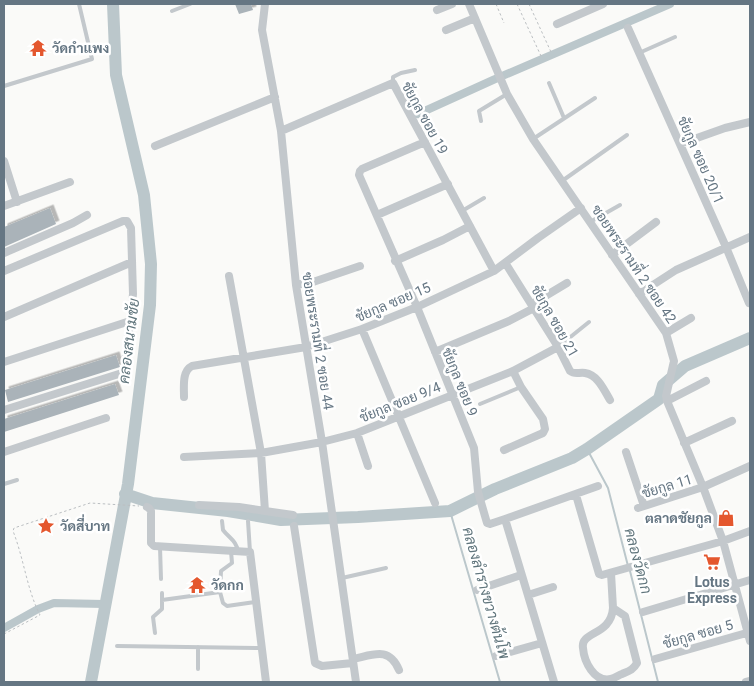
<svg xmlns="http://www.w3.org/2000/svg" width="754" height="686" font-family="Roboto,Sarabun,sans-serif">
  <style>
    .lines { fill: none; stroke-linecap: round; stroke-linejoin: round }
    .stream { stroke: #bbc7cb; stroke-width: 2 }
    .canal { stroke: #bbc7cb; stroke-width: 8 }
    .river { stroke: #bbc7cb; stroke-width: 12 }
    .building { fill: #aab3b9; filter: url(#shadow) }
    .path { stroke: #bbbfc2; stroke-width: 1; stroke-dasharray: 2.5 2.5; stroke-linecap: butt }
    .lane { stroke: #c3c8cc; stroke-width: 4 }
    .street { stroke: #c3c8cc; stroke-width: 8 }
    .labels { text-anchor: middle; stroke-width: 5; stroke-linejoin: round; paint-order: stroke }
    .poi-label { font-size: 14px; font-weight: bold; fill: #657683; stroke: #fff; text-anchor: start }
    .street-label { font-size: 14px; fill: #657683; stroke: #fff }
    .water-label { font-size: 15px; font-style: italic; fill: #60757c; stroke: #fff }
  </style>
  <defs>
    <filter id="shadow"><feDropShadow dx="3.5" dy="-3.5" stdDeviation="0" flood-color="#0004"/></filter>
  </defs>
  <rect width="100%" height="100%" fill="#fafaf8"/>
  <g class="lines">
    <path class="stream" d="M587,449L608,488L628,566
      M450,511L500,682
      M630,571L658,682"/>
    <path class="canal" d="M418,114L493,80L670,4
      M4,628L38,609L54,603L104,604"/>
    <path class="river" d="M125,494L152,503L228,511L281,520L358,517L450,511L495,489L572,458L587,449L659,399L663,385L685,366L750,338
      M91,682L128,484L150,305L151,264L144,195L116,75L113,4"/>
  </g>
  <path class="building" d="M235,4H251L253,10L239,14Z
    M50,208L56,224L4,247V227Z
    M116,355L120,367L8,402L5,390Z
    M115,384L119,395L4,432V419Z"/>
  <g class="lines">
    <path class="path" d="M496,4L504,23
      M517,4L541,56
      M529,4L551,52
      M4,634L40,615C27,590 24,559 13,531L14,528L90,503L139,506"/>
    <path class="lane" d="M172,11L190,4
      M639,53L675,37
      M393,83V77L401,73L415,70
      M549,83L564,118
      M4,86L92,59L79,4
      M481,121L479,111L507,94
      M533,139L595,98
      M562,181L627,135
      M462,211L484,198
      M590,222L620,205
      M558,347L589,322
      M480,404L521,387
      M4,484L17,480
      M222,521L223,530C229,538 237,541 238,552
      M248,521L250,552
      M160,547L161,579
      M342,578L386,568
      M220,592L223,603L227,606L255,602
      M162,600L220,592L221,571L232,563L231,551
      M155,633L153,617L162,609V593
      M117,646L262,648
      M198,669V647"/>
    <path class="street" d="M265,4L262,30L281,131L296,285L322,442L356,682
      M469,4L507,94L533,139L666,333L674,361L666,396L667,401L703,487L723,541L750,641
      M437,10L452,4
      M557,24L603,4
      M628,28L726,247L749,303
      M446,30L475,18
      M281,131L393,83L494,271
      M425,142L362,169L360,171L359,175L417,307L474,448L478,492L487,523L490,524L505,519L598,486
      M680,144L725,128L750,122
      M155,146L275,97
      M4,161L17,202
      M4,206L70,182
      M377,215L448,184
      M4,253L73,223L87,215
      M612,255L656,222
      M395,261L443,240L470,226
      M506,264L558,347L570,371C575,375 579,372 585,373C598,375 604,390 610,400
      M4,271L123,221H127L131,228L133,294L125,371L122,373L4,410
      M229,276L261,453L265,511L293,515
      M296,285L313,282L360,266
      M639,294L676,270L750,237
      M532,304L567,283
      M4,317L132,262
      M362,329L435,503
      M666,333L691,318
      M435,352L509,321L534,308
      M4,362L130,321
      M184,397C184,386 182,371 192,366L306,347L362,329L417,307L494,271L538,238L581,208
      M667,401L706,381
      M357,433L368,466
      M684,443L732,421
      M504,450L543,433L545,429L543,419L521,387L513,371
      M4,452L106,418
      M626,452L644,506
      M184,457L261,453L322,442L357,433L513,371L558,347
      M576,495L599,574L602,575L723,541L750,531
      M199,505L239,507L265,511
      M147,507L149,508L151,511V543L154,546L250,552L266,682
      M638,508L703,487L750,466
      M505,519L554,682
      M294,526L315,663L322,666L353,663
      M611,573L613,608L625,616L637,663C633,670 629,671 622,674C619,675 615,678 611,679C594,683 584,661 583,648C580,631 611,636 613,608
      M477,590L521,575
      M528,595L553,587
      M643,612L750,580
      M496,656L542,643
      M353,659C373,655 389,646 399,670
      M655,659L750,632
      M746,682L750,681"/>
  </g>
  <defs>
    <g id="temple-bare" transform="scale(1.35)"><path d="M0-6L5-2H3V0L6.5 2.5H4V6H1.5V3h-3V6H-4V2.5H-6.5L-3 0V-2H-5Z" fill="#e4572e" stroke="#fff" stroke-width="2.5" paint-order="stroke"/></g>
    <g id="shop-bare" transform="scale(1.35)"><path d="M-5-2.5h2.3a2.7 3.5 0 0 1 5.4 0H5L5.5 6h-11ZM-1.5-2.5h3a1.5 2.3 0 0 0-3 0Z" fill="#e4572e" stroke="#fff" stroke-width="2.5" paint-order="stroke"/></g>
    <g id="sight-bare" transform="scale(1.35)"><path d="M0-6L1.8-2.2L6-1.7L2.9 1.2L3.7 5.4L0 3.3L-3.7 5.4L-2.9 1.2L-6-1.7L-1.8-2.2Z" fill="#e4572e" stroke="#fff" stroke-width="2.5" paint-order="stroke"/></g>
    <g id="supermarket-bare" transform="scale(1.35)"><path d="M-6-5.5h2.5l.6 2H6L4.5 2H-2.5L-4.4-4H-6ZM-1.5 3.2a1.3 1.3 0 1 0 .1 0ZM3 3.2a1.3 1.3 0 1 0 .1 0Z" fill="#e4572e" stroke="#fff" stroke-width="2.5" paint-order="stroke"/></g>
  </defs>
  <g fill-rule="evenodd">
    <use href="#temple-bare" x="38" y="48"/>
    <use href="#shop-bare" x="726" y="518"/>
    <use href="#sight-bare" x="46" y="526"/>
    <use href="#supermarket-bare" x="712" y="562"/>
    <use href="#temple-bare" x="197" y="585"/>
  </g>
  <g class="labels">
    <g class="poi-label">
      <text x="52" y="53">วัดกำแพง</text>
      <text x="712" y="523" text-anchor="end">ตลาดชัยกูล</text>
      <text x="60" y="531">วัดสี่บาท</text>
      <text x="712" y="587" text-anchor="middle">Lotus<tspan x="712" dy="16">Express</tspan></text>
      <text x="211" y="590">วัดกก</text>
    </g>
    <g class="street-label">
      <text transform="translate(425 118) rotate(61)" y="5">ชัยกูล ซอย 19</text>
      <text transform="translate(701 160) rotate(66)" y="5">ชัยกูล ซอย 20/1</text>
      <text transform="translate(634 264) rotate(56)" y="5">ซอยพระรามที่ 2 ซอย 42</text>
      <text transform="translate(393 302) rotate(-23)" y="5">ชัยกูล ซอย 15</text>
      <text transform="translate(555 321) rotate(60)" y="5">ชัยกูล ซอย 21</text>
      <text transform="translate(318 341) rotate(81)" y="5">ซอยพระรามที่ 2 ซอย 44</text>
      <text transform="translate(460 382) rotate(68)" y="5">ชัยกูล ซอย 9</text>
      <text transform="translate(400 402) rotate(-22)" y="5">ชัยกูล ซอย 9/4</text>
      <text transform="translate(667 486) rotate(-17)" y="5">ชัยกูล 11</text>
      <text transform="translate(698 634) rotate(-16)" y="5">ชัยกูล ซอย 5</text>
    </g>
    <g class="water-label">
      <text transform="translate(129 341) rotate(-83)" y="5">คลองสนามชัย</text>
      <text transform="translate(638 561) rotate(75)" y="5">คลองวัดกก</text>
      <text transform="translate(486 593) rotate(74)" y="5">คลองลำรางขวางต้นโพ</text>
    </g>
  </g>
  <rect width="754" height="686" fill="none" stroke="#657683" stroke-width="10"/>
</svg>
